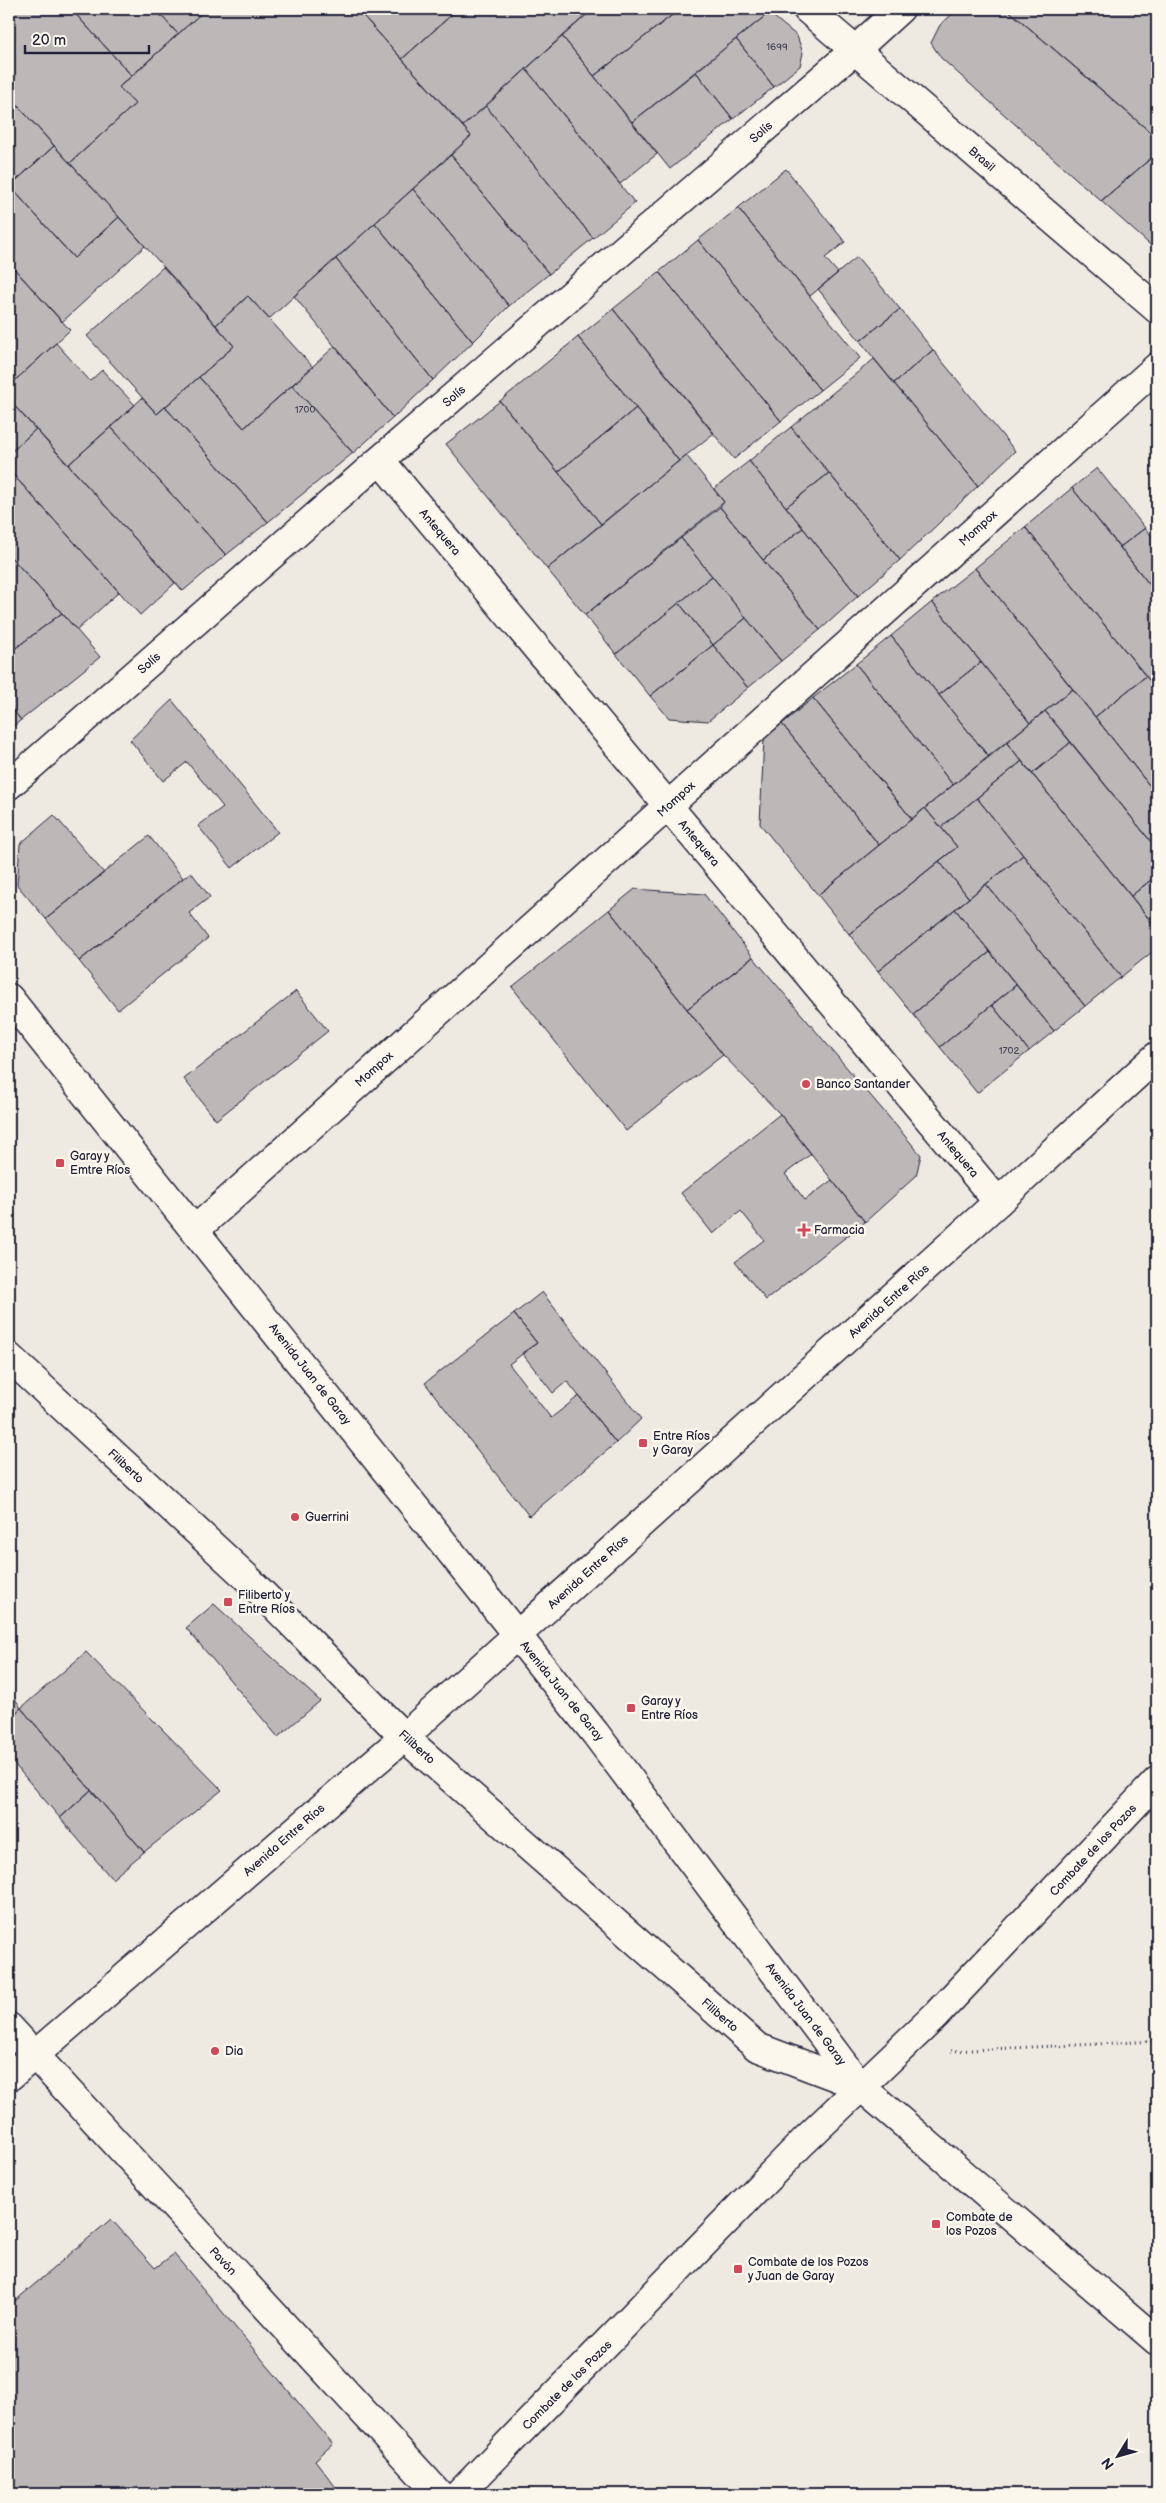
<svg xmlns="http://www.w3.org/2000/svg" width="1166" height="2503" font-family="'Balsamiq Sans',sans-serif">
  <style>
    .building { fill: #bcb8b8; stroke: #22223b }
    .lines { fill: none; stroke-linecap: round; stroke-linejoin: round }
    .minor-casing { stroke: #22223b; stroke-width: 31 }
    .tertiary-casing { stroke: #22223b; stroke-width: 31 }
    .secondary-casing { stroke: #22223b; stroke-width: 31 }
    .path { stroke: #22223b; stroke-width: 3; stroke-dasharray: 1 4; stroke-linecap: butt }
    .minor { stroke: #fbf7ec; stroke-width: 28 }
    .tertiary { stroke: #fbf7ec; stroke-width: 28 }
    .secondary { stroke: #fbf7ec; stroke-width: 28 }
    .poi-dot { fill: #d1495b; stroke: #fbf7ec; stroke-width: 2 }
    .labels { text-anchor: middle; stroke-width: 5; stroke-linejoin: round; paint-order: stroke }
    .number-label { font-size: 10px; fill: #48485a }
    .street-label { font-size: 12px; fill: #22223b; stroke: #fbf7ec }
    .poi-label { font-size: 12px; fill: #22223b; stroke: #fbf7ec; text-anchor: start }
  </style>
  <rect width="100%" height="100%" fill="#eeeae2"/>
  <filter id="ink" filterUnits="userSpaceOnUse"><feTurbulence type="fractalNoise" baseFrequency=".02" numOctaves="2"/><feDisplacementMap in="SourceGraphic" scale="10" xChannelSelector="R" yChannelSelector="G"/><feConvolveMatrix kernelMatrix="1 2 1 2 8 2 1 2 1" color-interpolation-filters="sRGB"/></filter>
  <g filter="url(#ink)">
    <path class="building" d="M9,9H71L132,76L119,87L135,104L70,163L9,96Z
      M71,9H155L178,34L132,76Z
      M155,9H206L178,34Z
      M206,9H357L471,136L269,319L248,296L216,325L70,163L135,104L119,87Z
      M357,9H458L402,59Z
      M458,9H593L463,126L402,59Z
      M593,9H680L594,76L562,36Z
      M680,9H764L769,13L632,122L594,76Z
      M958,9H1007L1157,138V153L1101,201L941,58L931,43L940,25Z
      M1007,9H1157V138L1096,85Z
      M769,13L797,36L803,53L800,66L774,87L736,39Z
      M562,36L657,154L620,184L526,69Z
      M736,39L774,87L733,119L696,72Z
      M526,69L635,203L593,238L486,106Z
      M696,72L733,119L670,169L632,122Z
      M9,96L54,146L10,186L9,185Z
      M486,106L593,238L549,274L451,155L471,136L463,126Z
      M54,146L119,217L74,258L10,186Z
      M1157,153V251L1101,201Z
      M451,155L549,274L509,306L413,189Z
      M786,169L845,242L825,258L838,273L810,296L738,208Z
      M9,185L74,258L119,217L145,246L62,322L9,263Z
      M413,189L509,306L473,342L375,223Z
      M738,208L860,358L820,390L698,240Z
      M375,223L473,342L433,380L336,259Z
      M698,240L820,390L781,421L659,272Z
      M857,257L900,309L860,341L818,289Z
      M336,259L433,380L393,418L294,296Z
      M9,263L70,330L9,386Z
      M163,267L234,346L157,414L87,336Z
      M659,272L781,421L734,459L613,309Z
      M248,296L313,367L244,428L199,377L234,346L216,325Z
      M613,309L714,433L679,461L578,337Z
      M900,309L933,350L894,383L860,341Z
      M578,337L636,408L558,472L500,401Z
      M56,343L90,381L102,370L135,405L68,465L9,400V386Z
      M335,346L393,418L353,453L292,385Z
      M933,350L1015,451L978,486L894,383Z
      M874,359L978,486L900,560L791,427Z
      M199,377L244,428L292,385L353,453L268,522L165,407Z
      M142,398L157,414L165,407L268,522L226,555L111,427Z
      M9,400L36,429L9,454Z
      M500,401L601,524L547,569L446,444Z
      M636,408L679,461L601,524L558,472Z
      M111,427L226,555L183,591L68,465Z
      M791,427L829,473L786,507L749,461Z
      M36,429L175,583L140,615L9,470V454Z
      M686,455L724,502L585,615L547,569Z
      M749,461L803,528L763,560L720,507L724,502L714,489Z
      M1097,468L1145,528L1120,547L1072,488Z
      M9,470L119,592L77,630L9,555Z
      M829,473L900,560L858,596L786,507Z
      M1072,488L1157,594V690L1025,527Z
      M720,507L820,630L781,661L681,538Z
      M1025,527L1146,676L1095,717L975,568Z
      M803,528L858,596L820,630L763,560Z
      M1145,528L1157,542V594L1120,547Z
      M681,538L712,576L616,654L585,615Z
      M9,555L62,613L9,653Z
      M975,568L1073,689L1030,723L932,602Z
      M712,576L746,618L713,645L679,603Z
      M932,602L981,662L939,695L891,636Z
      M679,603L713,645L650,696L616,654Z
      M62,613L100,657L21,720L9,705V653Z
      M746,618L781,661L748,688L713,645Z
      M891,636L989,757L953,785L856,664Z
      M713,645L748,688L708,721L669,718L650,696Z
      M981,662L1030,723L989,757L939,695Z
      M856,664L953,785L912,819L813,698Z
      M1146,676L1157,690V795L1095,717Z
      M1073,689L1157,795V849L1045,711Z
      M813,698L912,819L879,845L782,724Z
      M172,700L278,832L232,868L198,826L223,807L187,762L163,781L130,740Z
      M9,705L21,720L9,730Z
      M1045,711L1071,742L1032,774L1006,742Z
      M782,724L879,845L818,895L760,824L764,738Z
      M1006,742L1022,761L941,827L925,808Z
      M1071,742L1157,849V875L1131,896L1032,774Z
      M1022,761L1157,929V948L1121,977L977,798Z
      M977,798L1023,855L969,898L939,861L957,847L941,827Z
      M925,808L957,847L849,934L818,895Z
      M54,815L104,873L46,919L17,885L20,844Z
      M149,836L183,878L79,961L46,919Z
      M1023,855L1121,977L1085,1006L986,884Z
      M939,861L969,898L878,971L849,934Z
      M191,872L210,897L189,913L208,938L118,1010L79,961Z
      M1157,875V929L1131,896Z
      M986,884L1085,1006L1054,1031L955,909Z
      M635,889L704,894L753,957L687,1009L609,910Z
      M955,909L990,952L913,1014L878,971Z
      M609,910L723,1055L626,1131L512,987Z
      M990,952L1016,985L940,1047L913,1014Z
      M753,957L921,1155L916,1176L865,1222L780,1114L723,1055L687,1009Z
      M1016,985L1054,1031L1029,1051L992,1005Z
      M296,991L328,1031L216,1120L184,1079Z
      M992,1005L1029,1051L977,1093L940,1047Z
      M780,1114L811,1154L785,1174L805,1200L832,1180L865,1222L766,1300L735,1262L764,1240L741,1211L713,1234L681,1193Z
      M542,1292L641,1419L616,1443L567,1381L553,1393L522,1353L537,1343L514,1314Z
      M514,1314L537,1343L509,1364L551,1418L579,1396L616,1443L529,1516L425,1383Z
      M214,1604L320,1701L278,1737L186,1628Z
      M86,1652L222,1790L144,1852L21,1708Z
      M9,1689L21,1708L9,1719Z
      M21,1708L91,1790L60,1818L9,1758V1719Z
      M91,1790L144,1852L112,1879L60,1818Z
      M111,2219L155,2268L174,2254L333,2444L315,2460L341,2494H9V2294L15,2301Z"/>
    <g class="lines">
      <g class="minor-casing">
        <path id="minor" d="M380,460L998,1202
          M9,785L380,460L855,50L900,9
          M195,1230L1157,367
          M9,1357L245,1576L404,1737L757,2047L860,2086"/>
      </g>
      <g class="tertiary-casing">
        <path id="tertiary" d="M807,9L1157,309
          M9,2027L439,2494
          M459,2494L803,2142L936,2015L1157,1781"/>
      </g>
      <g class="secondary-casing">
        <path id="secondary" d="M9,998L595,1733L860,2086L1157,2341
          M9,2077L404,1737L998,1202L1157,1056"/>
      </g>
      <path class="path" d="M951,2051L1157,2041"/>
      <use href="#minor" class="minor"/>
      <use href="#tertiary" class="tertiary"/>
      <use href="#secondary" class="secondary"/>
    </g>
  </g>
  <g class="poi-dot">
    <circle cx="806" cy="1084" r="5"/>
    <rect x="55" y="1158" width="10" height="10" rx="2.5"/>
    <path d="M801.5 1222.5h5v5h5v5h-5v5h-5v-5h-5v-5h5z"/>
    <rect x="638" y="1438" width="10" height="10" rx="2.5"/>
    <circle cx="295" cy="1517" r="5"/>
    <rect x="223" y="1597" width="10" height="10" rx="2.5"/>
    <rect x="626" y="1703" width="10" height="10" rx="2.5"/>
    <circle cx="215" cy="2051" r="5"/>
    <rect x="931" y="2219" width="10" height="10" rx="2.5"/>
    <rect x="733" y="2264" width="10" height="10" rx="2.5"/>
  </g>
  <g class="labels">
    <g class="number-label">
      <text x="777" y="50">1699</text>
      <text x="305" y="413">1700</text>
      <text x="1009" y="1054">1702</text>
    </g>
    <g class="street-label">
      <text transform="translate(761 132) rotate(-41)" y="4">Solís</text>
      <text transform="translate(982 159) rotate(41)" y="4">Brasil</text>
      <text transform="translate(454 396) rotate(-41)" y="4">Solís</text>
      <text transform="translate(978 528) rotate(-42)" y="4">Mompox</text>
      <text transform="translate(440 532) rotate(50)" y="4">Antequera</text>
      <text transform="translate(149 663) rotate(-41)" y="4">Solís</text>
      <text transform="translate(676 799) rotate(-42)" y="4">Mompox</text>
      <text transform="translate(699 843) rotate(50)" y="4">Antequera</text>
      <text transform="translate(374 1069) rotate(-42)" y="4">Mompox</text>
      <text transform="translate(958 1154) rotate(50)" y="4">Antequera</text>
      <text transform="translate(889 1301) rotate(-42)" y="4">Avenida Entre Ríos</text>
      <text transform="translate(310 1374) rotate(52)" y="4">Avenida Juan de Garay</text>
      <text transform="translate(126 1466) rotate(43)" y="4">Filiberto</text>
      <text transform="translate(588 1572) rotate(-42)" y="4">Avenida Entre Ríos</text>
      <text transform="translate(562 1691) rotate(51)" y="4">Avenida Juan de Garay</text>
      <text transform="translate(417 1747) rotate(42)" y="4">Filiberto</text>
      <text transform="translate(284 1840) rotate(-41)" y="4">Avenida Entre Ríos</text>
      <text transform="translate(1093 1850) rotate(-47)" y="4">Combate de los Pozos</text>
      <text transform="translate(806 2014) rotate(53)" y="4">Avenida Juan de Garay</text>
      <text transform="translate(720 2015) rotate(41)" y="4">Filiberto</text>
      <text transform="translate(223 2261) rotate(47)" y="4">Pavón</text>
      <text transform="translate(567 2385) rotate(-45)" y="4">Combate de los Pozos</text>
    </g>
    <g class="poi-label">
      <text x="816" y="1088">Banco Santander</text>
      <text x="70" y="1160">Garay y<tspan x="70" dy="14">Emtre Ríos</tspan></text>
      <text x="814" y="1234">Farmacia</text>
      <text x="653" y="1440">Entre Ríos<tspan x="653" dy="14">y Garay</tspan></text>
      <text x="305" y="1521">Guerrini</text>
      <text x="238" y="1599">Filiberto y<tspan x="238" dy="14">Entre Ríos</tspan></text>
      <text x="641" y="1705">Garay y<tspan x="641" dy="14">Entre Ríos</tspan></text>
      <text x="225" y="2055">Dia</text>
      <text x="946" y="2221">Combate de<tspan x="946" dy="14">los Pozos</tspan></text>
      <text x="748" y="2266">Combate de los Pozos<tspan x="748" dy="14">y Juan de Garay</tspan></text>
    </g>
  </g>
  <rect width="1166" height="2503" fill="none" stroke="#fbf7ec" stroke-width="30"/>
  <rect x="15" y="15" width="1136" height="2473" fill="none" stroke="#22223b" stroke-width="2" filter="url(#ink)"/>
  <g transform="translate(1118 2456) rotate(233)" stroke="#fbf7ec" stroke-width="4" paint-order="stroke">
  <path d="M0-4L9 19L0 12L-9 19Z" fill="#22223b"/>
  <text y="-8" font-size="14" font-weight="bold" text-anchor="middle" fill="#22223b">N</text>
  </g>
  <path d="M25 45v8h124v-8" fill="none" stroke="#22223b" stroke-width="2.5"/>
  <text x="32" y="45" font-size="15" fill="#22223b" stroke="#fbf7ec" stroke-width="4" paint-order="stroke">20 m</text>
</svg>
